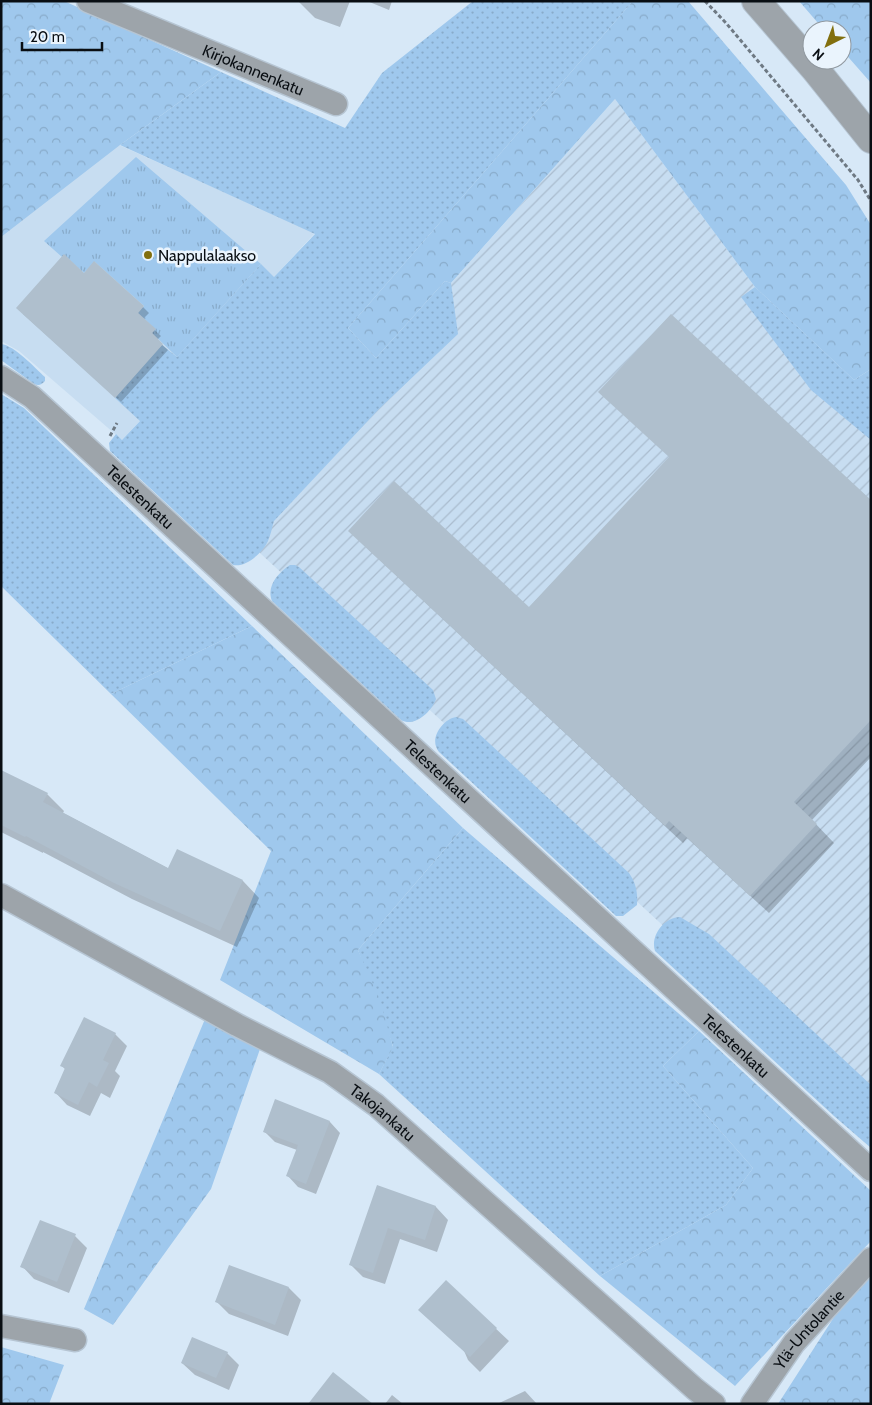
<svg xmlns="http://www.w3.org/2000/svg" width="872" height="1405" font-family="Cabin,sans-serif">
  <style>
    .built { fill: #c7ddf1 }
    .industrial { fill: url(#industrial-furrows) }
    .grass { fill: url(#grass-dots) }
    .forest { fill: url(#forest-crowns) }
    .park { fill: url(#park-tufts) }
    .shadow { fill: #0003 }
    .building { fill: #afbfcd }
    .lines { fill: none; stroke-linecap: round; stroke-linejoin: round }
    .minor-casing { stroke: #b6c5d3; stroke-width: 25 }
    .tertiary-casing { stroke: #b6c5d3; stroke-width: 30 }
    .path { stroke: #6e7983; stroke-width: 3; stroke-dasharray: 4 2.5; stroke-linecap: butt }
    .minor { stroke: #9da4aa; stroke-width: 22 }
    .tertiary { stroke: #9da4aa; stroke-width: 28 }
    .poi-dot { fill: #826f0e; stroke: #eaf4fd; stroke-width: 2 }
    .labels { text-anchor: middle; stroke-width: 5; stroke-linejoin: round; paint-order: stroke }
    .street-label { font-size: 16px; fill: #090e13; stroke: #eaf4fd }
    .poi-label { font-size: 16px; fill: #090e13; stroke: #eaf4fd; text-anchor: start }
  </style>
  <defs>
    <pattern id="industrial-furrows" width="10" height="10" patternUnits="userSpaceOnUse" patternTransform="scale(1.25)"><rect width="10" height="10" fill="#c7ddf1"/><path d="M-1 1l2-2M0 10L10 0M9 11l2-2" fill="none" stroke="#aabcce"/></pattern>
    <pattern id="grass-dots" width="8" height="8" patternUnits="userSpaceOnUse" patternTransform="scale(1.25)"><rect width="8" height="8" fill="#9fc8ed"/><path d="M2 2h.1M6 6h.1" fill="none" stroke="#88abca" stroke-width="1.8" stroke-linecap="round"/></pattern>
    <pattern id="forest-crowns" width="20" height="18" patternUnits="userSpaceOnUse" patternTransform="scale(1.25)"><rect width="20" height="18" fill="#9fc8ed"/><path d="M2 6a3 3 0 1 1 6 0M12 15a3 3 0 1 1 6 0" fill="none" stroke="#88abca"/></pattern>
    <pattern id="park-tufts" width="24" height="20" patternUnits="userSpaceOnUse" patternTransform="scale(1.25)"><rect width="24" height="20" fill="#9fc8ed"/><path d="M3 7l-1-3M5 7V3M7 7l1-3M15 17l-1-3M17 17v-4M19 17l1-3" fill="none" stroke="#88abca"/></pattern>
  </defs>
  <rect width="100%" height="100%" fill="#d7e8f7"/>
  <path class="built" d="M1,92L315,233L122,440L19,351L1,341Z"/>
  <path class="industrial" d="M615,99L755,287L871,396V1118L233,528Z"/>
  <path class="grass" d="M473,1H633L348,328L376,358L445,281L451,283L458,334L379,409L274,521C272,527 271,534 268,541C263,552 246,568 233,565L110,451L109,443L116,434L122,440L140,421L115,398L162,345L177,357L261,264L274,277L315,234L120,145L221,72L345,128L382,73Z
    M755,287L854,380L871,369V440L811,390L741,297Z
    M1,344C14,345 35,368 45,377V381C41,385 39,386 34,384L1,360Z
    M1,394L24,408L252,626L111,694L1,586Z
    M290,565H295L299,567L433,690L436,699C432,711 415,728 401,720L272,601C266,586 278,573 290,565Z
    M456,717L463,719L629,873C636,883 638,893 637,905L623,916H616L439,752C428,739 443,719 456,717Z
    M463,828L699,1031L663,1066L753,1168L726,1205L600,1276L379,1074L393,1046L358,950Z
    M680,917L709,934L871,1085V1148L834,1116L655,951C650,936 664,917 680,917Z"/>
  <path class="forest" d="M1,1H64L221,72L120,145L1,237Z
    M633,1H688L846,185L871,225V369L854,380L755,287L615,99L451,283L445,281L376,358L348,328Z
    M799,1H871V83L842,50V30H824Z
    M252,626L463,828L358,950L380,1000L393,1047L379,1074L220,980L271,851L111,694Z
    M205,1019L260,1049L211,1189L113,1325L84,1309Z
    M699,1031L871,1191V1241L735,1386L600,1276L726,1205L753,1168L663,1066Z
    M871,1276V1404H778L836,1314Z
    M1,1347L64,1365L49,1404H1Z"/>
  <path class="park" d="M136,157L261,264L177,357L152,333L155,329L138,313L144,306L95,262L84,273L64,255L62,257L44,241Z"/>
  <path class="shadow" d="M298,1H350L340,27L315,18Z
    M367,1H392L389,10Z
    M84,274L143,307L149,313L143,319L161,336L157,340L168,350L121,402L23,314Z
    M670,458L871,502V757L812,820L834,843L769,913L687,838L683,843L368,549L529,608Z
    M1,771L47,794L64,811L63,813L169,869L243,881L259,898L237,947L132,899L43,852V853L1,832Z
    M115,1034L127,1046L115,1071L120,1076L110,1098L101,1093L90,1116L67,1105L55,1092L66,1070L61,1065Z
    M276,1101L330,1122L340,1133L316,1194L298,1187L288,1176L297,1150L275,1142L264,1131Z
    M377,1187L436,1207L448,1220L437,1252L400,1239L385,1284L363,1277L351,1265Z
    M75,1236L87,1248L69,1293L34,1279L22,1266Z
    M446,1282L509,1341L480,1372L468,1360L455,1330Z
    M289,1288L301,1300L288,1336L229,1314L217,1302Z
    M227,1353L239,1365L229,1390L195,1375L182,1363Z
    M525,1391L537,1404H497Z
    M392,1395L403,1404H385Z"/>
  <path class="building" d="M64,254L84,273L94,261L144,306L138,313L156,329L152,333L163,344L115,398L16,308Z
    M671,314L871,500V720L794,802L817,824L750,896L669,821L665,826L348,531L394,481L529,607L669,457L598,392Z
    M1,770L48,793L43,802L168,868L177,849L243,880L220,931L114,883L26,836L25,837L1,825Z
    M84,1017L116,1033L103,1060L109,1063L97,1087L89,1082L78,1105L54,1093L65,1068L60,1066Z
    M275,1099L330,1121L306,1184L286,1176L298,1145L263,1132Z
    M377,1185L436,1206L425,1240L388,1228L373,1273L349,1265Z
    M40,1220L76,1234L57,1282L20,1267Z
    M229,1265L289,1287L275,1325L215,1302Z
    M446,1280L497,1328L470,1357L418,1310Z
    M192,1337L228,1352L216,1378L181,1363Z
    M333,1372L373,1404H308Z"/>
  <g class="lines">
    <g class="minor-casing">
      <g id="minor">
        <path id="s1" d="M88,1L336,104"/>
        <path id="s2" d="M1,377L32,397L871,1170"/>
        <path id="s3" d="M1,895L237,1025L330,1072L376,1105L695,1389L714,1404"/>
        <path d="M1,1326L75,1340"/>
        <path id="s4" d="M752,1404L794,1343L871,1259"/>
      </g>
    </g>
    <g class="tertiary-casing">
      <path id="tertiary" d="M756,1L815,69L871,139"/>
    </g>
    <path class="path" d="M705,1L726,23L858,180L871,201
      M110,436L117,423"/>
    <use href="#minor" class="minor"/>
    <use href="#tertiary" class="tertiary"/>
  </g>
  <circle class="poi-dot" cx="148" cy="255" r="5"/>
  <g class="labels">
    <g class="street-label">
      <text dy="6" stroke="none"><textPath href="#s1" startOffset="179">Kirjokannenkatu</textPath></text>
      <text dy="6" stroke="none"><textPath href="#s2" startOffset="184">Telestenkatu</textPath></text>
      <text dy="6" stroke="none"><textPath href="#s2" startOffset="589">Telestenkatu</textPath></text>
      <text dy="6" stroke="none"><textPath href="#s2" startOffset="994">Telestenkatu</textPath></text>
      <text dy="6" stroke="none"><textPath href="#s3" startOffset="440">Takojankatu</textPath></text>
      <text dy="6" stroke="none"><textPath href="#s4" startOffset="94">Ylä-Untolantie</textPath></text>
    </g>
    <g class="poi-label">
      <text x="158" y="261">Nappulalaakso</text>
    </g>
  </g>
  <rect width="872" height="1405" fill="none" stroke="#090e13" stroke-width="5"/>
  <g transform="translate(827 45) rotate(222)"><circle r="24" fill="#eaf4fd" stroke="#90989f"/>
  <path d="M0-4L9 19L0 12L-9 19Z" fill="#826f0e"/>
  <text y="-8" font-size="14" font-weight="bold" text-anchor="middle" fill="#090e13">N</text>
  </g>
  <path d="M22 42v8h80v-8" fill="none" stroke="#090e13" stroke-width="2.5"/>
  <text x="30" y="42" font-size="15" fill="#090e13" stroke="#eaf4fd" stroke-width="4" paint-order="stroke">20 m</text>
</svg>
